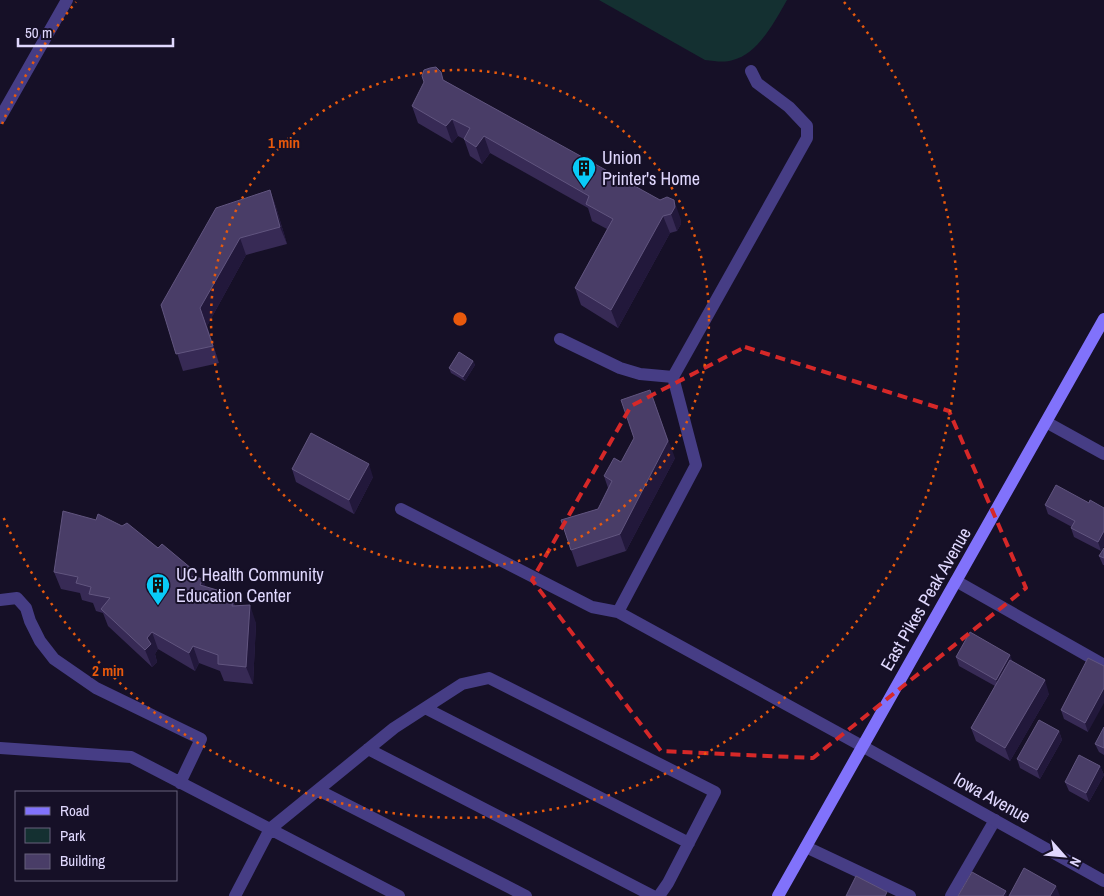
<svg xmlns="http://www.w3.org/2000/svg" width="1104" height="896" font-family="'Archivo Narrow',sans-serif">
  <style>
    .green { fill: #143031 }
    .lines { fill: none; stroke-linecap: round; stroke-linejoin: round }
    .service { stroke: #463d85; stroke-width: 12 }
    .minor { stroke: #463d85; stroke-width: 12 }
    .secondary { stroke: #8172fb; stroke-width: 12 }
    .wall { fill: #372a55 }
    .shaded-wall { fill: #22183b }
    .building { fill: #493d67; stroke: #61557f }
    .marked { fill: none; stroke: #d62828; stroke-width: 4; stroke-dasharray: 10 6; stroke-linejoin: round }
    .ring { fill: none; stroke: #e8590c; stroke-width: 2.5; stroke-dasharray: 2.5 5 }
    .labels { text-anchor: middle; stroke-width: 4; stroke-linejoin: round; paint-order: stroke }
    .poi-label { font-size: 18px; fill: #e0d8fe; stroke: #161027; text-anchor: start }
    .street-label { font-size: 18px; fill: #e0d8fe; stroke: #161027 }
    .centre { fill: #e8590c; stroke: #161027; stroke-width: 2.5 }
    .ring-label { font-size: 15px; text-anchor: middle; font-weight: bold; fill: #e8590c; stroke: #161027; stroke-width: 4; stroke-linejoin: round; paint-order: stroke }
  </style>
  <rect width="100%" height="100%" fill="#161027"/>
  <path class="green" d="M599,0H787C775,21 758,54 733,60C724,63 715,61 705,60Z"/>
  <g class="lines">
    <path class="service" d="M751,71L757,83L789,107L807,126V138L673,377L696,465L618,612L862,746
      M0,118L67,0
      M560,339L620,368L640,374L673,377
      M401,509L592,607L618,612
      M956,581L1104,665
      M0,600L17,598L26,608L30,621L40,641L54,659L96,688L201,739L180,783
      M425,708L689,843
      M0,748L131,757L399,896
      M368,749L653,896
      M318,790L526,896
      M806,847L910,896
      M235,896L270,829L394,728L462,684L489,678L715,792L668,883L659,896
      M951,896L995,820"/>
    <path class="minor" d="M1046,422L1104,454
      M862,746L1104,881"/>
    <path class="secondary" d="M778,896L1104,319"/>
  </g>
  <path class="wall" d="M444,80L680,217L681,224L677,231L670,233L618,328L581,305L575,288L607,229L592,221L588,208L490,153L482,164L470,156L464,139L458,136L452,143L418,123L412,106Z
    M270,190L276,207L287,244L246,255L207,326L219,363L183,371L161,305Z
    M473,361L475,365L465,381L451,373L449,368Z
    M675,458L626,551L577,567L561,520L598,509L608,488L604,476L621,462Z
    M292,469L373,477L354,514L296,482Z
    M1089,503L1104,508V546L1101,551L1074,537L1071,528L1072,527L1048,514L1045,505Z
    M96,520L195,577L203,579L205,587L217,590L221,599L233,600L235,606L256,623L253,684L224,681L220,671L199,663L195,671L158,649L155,654L157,662L152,667L108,626L103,613L96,611L93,603L82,600L80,593L61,589L54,572Z
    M1104,548V565H1103L1099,556Z
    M956,657L1013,662L1049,694L1010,761L976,741L971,728L995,686L959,666Z
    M1088,658V732L1064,719L1061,710Z
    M1104,727V755L1099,752L1095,744Z
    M1059,731L1062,740L1040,779L1020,768L1017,759Z
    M1100,766L1104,775L1089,802L1069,791L1065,782Z"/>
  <path class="shaded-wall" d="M452,119L458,136L452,143L446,126Z
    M484,136L490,153L482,164L476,147Z
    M270,190L276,207L287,244L280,227Z
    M674,200L680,217L681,224L677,231L671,214Z
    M663,216L670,233L618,328L611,310Z
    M240,238L246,255L207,326L219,363L200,308Z
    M473,361L475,365L465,381L463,377Z
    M650,390L675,458L626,551L620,534Z
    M369,464L373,477L354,514L349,500Z
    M1104,531V546L1101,551L1098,542Z
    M192,569L198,586L186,575Z
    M203,579L209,596L200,585Z
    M217,590L224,608L216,599Z
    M250,605L256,623L253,684L246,667Z
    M152,632L158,649L155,654L157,662L152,667L145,650L147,638Z
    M193,646L199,663L195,671L189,653Z
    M1010,655L1014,664L999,689L996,680Z
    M1045,680L1049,694L1010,761L1005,748Z
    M1104,688V703L1088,732L1085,723Z
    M1059,731L1062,740L1040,779L1037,770Z
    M1100,766L1104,775L1089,802L1086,793Z
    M1056,886L1060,896H1050Z
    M1006,891L1007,896H1003Z"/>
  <path class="building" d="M436,67L441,72L443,80L660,200L667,197L674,200L675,207L671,214L663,216L611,310L575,288L613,219L586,204L589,196L484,136L476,147L464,139L470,128L452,119L446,126L412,106L424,82L422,76L424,70L430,68Z
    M270,190L280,227L240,238L200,308L213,346L176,354L161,305L216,208Z
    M459,352L473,361L463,377L449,368Z
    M650,390L668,441L620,534L571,550L561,520L598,509L612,481L604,476L614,458L621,462L634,438L621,400Z
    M311,433L369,464L349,500L292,469Z
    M1056,485L1089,503L1090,500L1104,508V531L1098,542L1071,528L1075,521L1045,505Z
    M63,511L96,520L98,514L122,526L127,523L158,548L162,544L192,569L186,575L203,579L200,585L217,590L216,599L233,600L232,606L250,605L246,667L218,664V655L193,646L189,653L152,632L147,638L151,644L145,650L101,609L110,598L89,594L91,587L76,583L78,577L54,572Z
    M1104,548V558L1099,556Z
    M970,632L1010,655L996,680L956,657Z
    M1088,658L1104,666V688L1085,723L1061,710Z
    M1010,660L1045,680L1005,748L971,728Z
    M1039,720L1059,731L1037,770L1017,759Z
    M1104,727V748L1095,744Z
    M1079,755L1100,766L1086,793L1065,782Z
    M1024,868L1056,886L1050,896H1009Z
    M972,872L1006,891L1003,896H958Z
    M856,876L887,892L885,896H846Z"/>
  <path class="marked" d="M745,347L949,411L1026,588L813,758L661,751L532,580L631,406Z"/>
  <g class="ring">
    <circle cx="460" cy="319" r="249"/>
    <path d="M2 124A498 498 0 0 1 76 2M844 2A498 498 0 1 1 2 514"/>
  </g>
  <defs>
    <g id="building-pin" transform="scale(1.25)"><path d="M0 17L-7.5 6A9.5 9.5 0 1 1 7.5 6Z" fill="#09cbf8" stroke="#161027"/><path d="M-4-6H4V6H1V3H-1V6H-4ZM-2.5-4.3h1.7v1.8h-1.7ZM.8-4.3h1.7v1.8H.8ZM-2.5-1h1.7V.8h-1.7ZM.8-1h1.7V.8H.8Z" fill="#111"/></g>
  </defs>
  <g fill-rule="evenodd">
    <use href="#building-pin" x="584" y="168"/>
    <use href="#building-pin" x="158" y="585"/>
  </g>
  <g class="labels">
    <g class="poi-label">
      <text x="602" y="164">Union<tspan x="602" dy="21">Printer's Home</tspan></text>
      <text x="176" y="581">UC Health Community<tspan x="176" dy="21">Education Center</tspan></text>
    </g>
    <g class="street-label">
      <text transform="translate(926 599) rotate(-60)" y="6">East Pikes Peak Avenue</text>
      <text transform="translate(992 798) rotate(29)" y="6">Iowa Avenue</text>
    </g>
  </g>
  <circle cx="460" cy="319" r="8" class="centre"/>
  <g class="ring-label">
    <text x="284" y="148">1 min</text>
    <text x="108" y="676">2 min</text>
  </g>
  <rect x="15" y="791" width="162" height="90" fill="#161027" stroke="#67607d"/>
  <rect x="25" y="807" width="25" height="8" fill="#8172fb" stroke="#67607d"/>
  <text x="60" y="816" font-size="15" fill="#e0d8fe">Road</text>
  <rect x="25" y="828" width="25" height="15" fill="#143031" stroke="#67607d"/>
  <text x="60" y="841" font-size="15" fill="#e0d8fe">Park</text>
  <rect x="25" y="854" width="25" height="15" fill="#493d67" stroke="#67607d"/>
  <text x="60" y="866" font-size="15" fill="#e0d8fe">Building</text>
  <g transform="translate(1064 856) rotate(117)" stroke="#161027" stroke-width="4" paint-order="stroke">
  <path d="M0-4L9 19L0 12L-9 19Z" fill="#e0d8fe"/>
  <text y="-8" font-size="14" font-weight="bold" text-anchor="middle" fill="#e0d8fe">N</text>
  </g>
  <path d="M18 38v8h155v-8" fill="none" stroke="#e0d8fe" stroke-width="2.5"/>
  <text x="25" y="38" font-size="15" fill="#e0d8fe" stroke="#161027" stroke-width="4" paint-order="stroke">50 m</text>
</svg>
